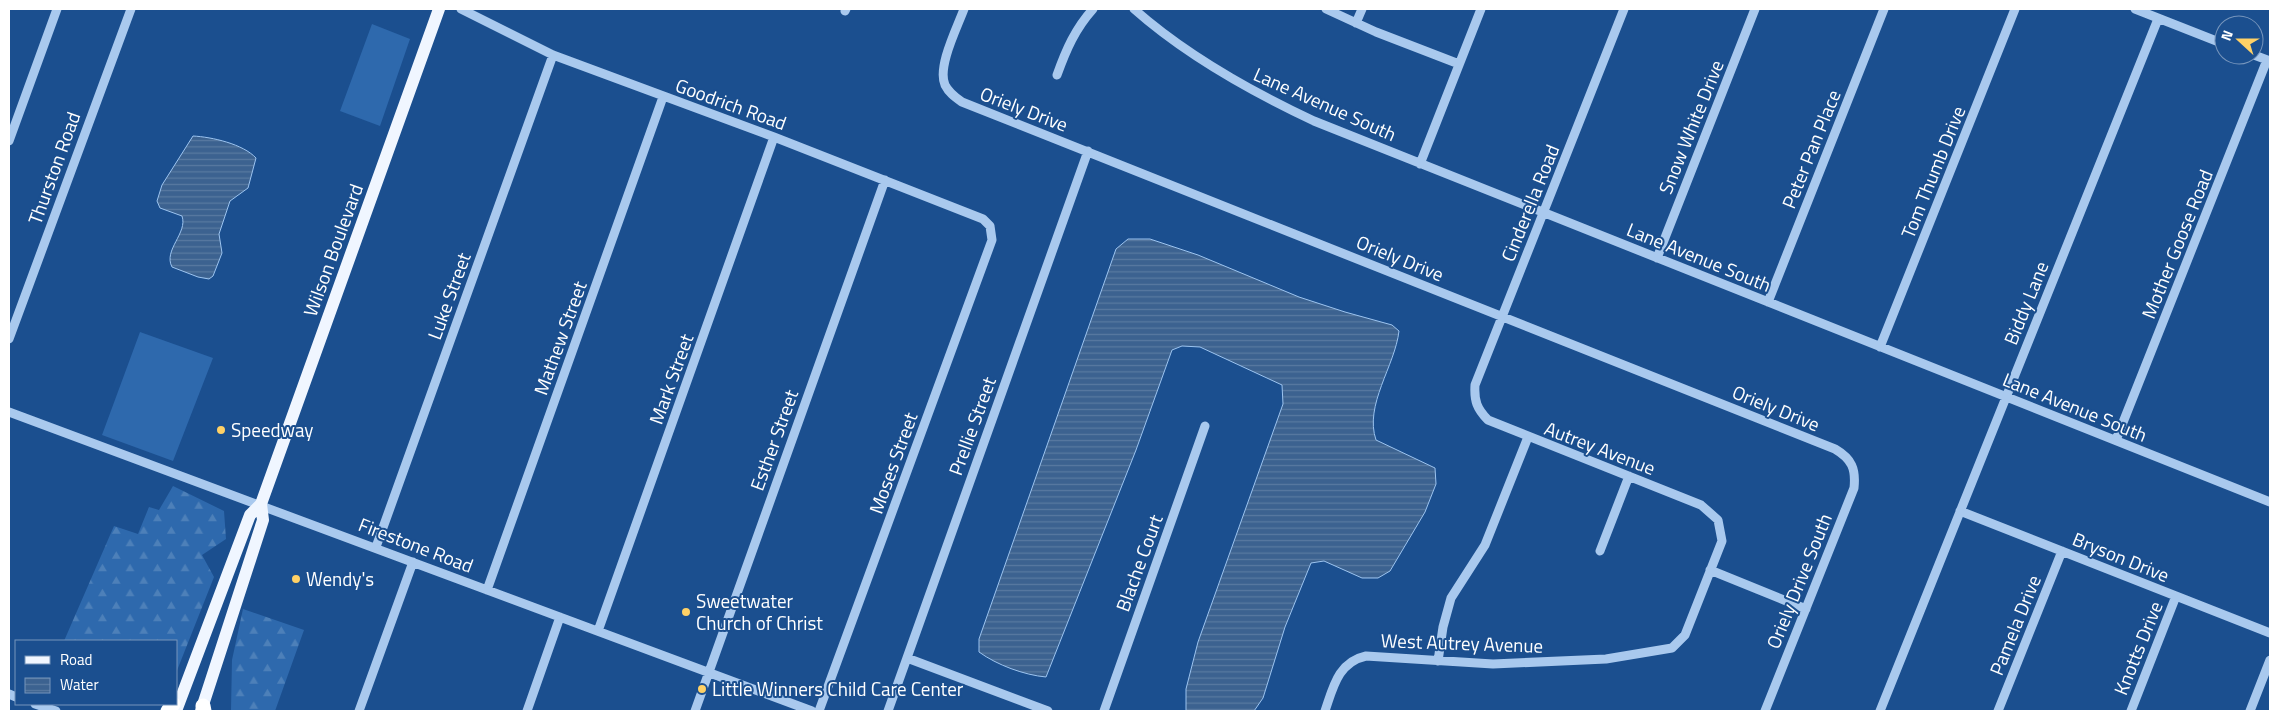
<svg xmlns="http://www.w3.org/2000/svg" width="2279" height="720" font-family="'Titillium Web',sans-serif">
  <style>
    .grass { fill: #2e69ad }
    .forest { fill: url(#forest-firs) }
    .water { fill: url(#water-rules); stroke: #9cc4f0 }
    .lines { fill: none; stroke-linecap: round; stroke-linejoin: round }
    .minor { stroke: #a9c9ee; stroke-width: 9 }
    .major { stroke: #f0f6ff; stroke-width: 12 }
    .highway { stroke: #fff; stroke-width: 15 }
    .poi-dot { fill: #ffd166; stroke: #1b4f8f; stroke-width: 2 }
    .labels { text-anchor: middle; stroke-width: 4; stroke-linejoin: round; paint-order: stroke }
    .street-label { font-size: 19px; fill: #fff; stroke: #1b4f8f }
    .poi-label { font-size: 19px; fill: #fff; stroke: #1b4f8f; text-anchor: start }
  </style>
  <defs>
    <pattern id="forest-firs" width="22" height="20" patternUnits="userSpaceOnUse" patternTransform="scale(1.25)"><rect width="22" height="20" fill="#2e69ad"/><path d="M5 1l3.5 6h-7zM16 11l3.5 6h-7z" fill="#4d80b9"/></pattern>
    <pattern id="water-rules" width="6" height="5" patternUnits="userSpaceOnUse" patternTransform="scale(1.25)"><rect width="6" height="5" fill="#3c6290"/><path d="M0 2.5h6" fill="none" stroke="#597aa1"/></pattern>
  </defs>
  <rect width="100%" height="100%" fill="#1b4f8f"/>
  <path class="grass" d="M372,24L410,39L380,126L340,111Z
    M140,332L213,358L173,461L102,435Z"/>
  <path class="forest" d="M173,486L224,511L226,539L202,555L214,577L176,673V641H64L114,526L138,534L149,507L159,510Z
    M243,609L304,630L275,711H231L232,660Z"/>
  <path class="water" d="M193,136C212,137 243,144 256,158L248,188L230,201L219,234L222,253L213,276L209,279L198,277L172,267C163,250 188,233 182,216L160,208L157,201L162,185Z
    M1128,239H1150L1198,255L1299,297L1345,312L1392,325L1399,331C1395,366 1364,405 1376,440L1435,468L1436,484L1425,512L1390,571L1378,578H1362L1324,561L1311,563L1285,627L1263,698L1254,711H1186V689L1198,642L1283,404L1282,385L1200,347L1182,346L1172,350L1136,450L1046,677C1024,675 997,665 979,652V639L1116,249Z"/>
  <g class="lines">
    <path class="minor" d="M461,9L553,55L774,137L983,219L990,226L992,240L819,711
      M964,9C957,28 937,67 945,85C949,93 955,97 962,102L1835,449C1852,459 1856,469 1854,488L1765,711
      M1134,9C1187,56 1250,91 1314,121L2270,502
      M1326,9L1376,32L1459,64
      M2135,9L2224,44
      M845,11L846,9
      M1356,23L1362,9
      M2254,55L2270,61
      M1057,75C1066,50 1075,29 1093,9
      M9,141L57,9
      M1420,164L1481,9
      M1657,258L1755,9
      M1768,302L1884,9
      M9,339L131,9
      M1880,347L2015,9
      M9,412L812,711
      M2116,440L2267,60
      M1960,511L2270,633
      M376,547L553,55
      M1600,551L1629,476
      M1710,570L1806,609
      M487,590L663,97
      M598,631L774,137
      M907,658L1048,711
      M1438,661L1443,627L1451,598L1485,545L1528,437
      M9,694L16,697
      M35,704L56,711
      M359,711L413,562
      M527,711L560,617
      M695,711L885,180
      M888,711L1088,151
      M1104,711L1205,426
      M1325,711C1333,688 1338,662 1366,656L1493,664L1606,659L1672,648L1685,635L1722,541L1718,520L1701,505L1488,420C1477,409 1474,401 1475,385L1624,9
      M1880,711L2158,19
      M1998,711L2062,551
      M2131,711L2176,596
      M2250,711L2270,660"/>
    <path class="major" d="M176,711L250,515L261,504L439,9
      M201,711L263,520L261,504"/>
    <path class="highway" d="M203,706L204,711
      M168,711L173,704"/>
  </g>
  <g class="poi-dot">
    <circle cx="221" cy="430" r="5"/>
    <circle cx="296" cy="579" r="5"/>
    <circle cx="686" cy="612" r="5"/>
    <circle cx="702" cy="689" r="5"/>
  </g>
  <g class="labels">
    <g class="street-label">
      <text transform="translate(731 104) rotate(20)" y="7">Goodrich Road</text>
      <text transform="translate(1325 104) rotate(24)" y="7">Lane Avenue South</text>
      <text transform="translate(1024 109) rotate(21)" y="7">Oriely Drive</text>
      <text transform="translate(1691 127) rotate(-68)" y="7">Snow White Drive</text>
      <text transform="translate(1811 149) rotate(-68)" y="7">Peter Pan Place</text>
      <text transform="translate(54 168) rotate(-70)" y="7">Thurston Road</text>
      <text transform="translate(1933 172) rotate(-68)" y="7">Tom Thumb Drive</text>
      <text transform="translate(1530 203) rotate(-68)" y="7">Cinderella Road</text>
      <text transform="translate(2177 244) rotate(-68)" y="7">Mother Goose Road</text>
      <text transform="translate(333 250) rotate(-70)" y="7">Wilson Boulevard</text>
      <text transform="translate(1699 257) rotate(22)" y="7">Lane Avenue South</text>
      <text transform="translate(1400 258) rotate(22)" y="7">Oriely Drive</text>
      <text transform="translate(449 296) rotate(-70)" y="7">Luke Street</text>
      <text transform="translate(2026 303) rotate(-68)" y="7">Biddy Lane</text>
      <text transform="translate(560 338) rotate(-70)" y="7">Mathew Street</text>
      <text transform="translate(671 379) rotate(-70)" y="7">Mark Street</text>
      <text transform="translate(2075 407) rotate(22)" y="7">Lane Avenue South</text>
      <text transform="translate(1776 408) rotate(22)" y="7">Oriely Drive</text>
      <text transform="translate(972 426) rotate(-70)" y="7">Prellie Street</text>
      <text transform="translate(774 440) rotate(-70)" y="7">Esther Street</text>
      <text transform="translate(1600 448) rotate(21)" y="7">Autrey Avenue</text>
      <text transform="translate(893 463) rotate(-70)" y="7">Moses Street</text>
      <text transform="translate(416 545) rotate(21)" y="7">Firestone Road</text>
      <text transform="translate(2121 557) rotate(22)" y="7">Bryson Drive</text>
      <text transform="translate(1139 563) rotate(-70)" y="7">Blache Court</text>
      <text transform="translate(1799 581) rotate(-68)" y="7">Oriely Drive South</text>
      <text transform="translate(2015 625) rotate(-68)" y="7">Pamela Drive</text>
      <text transform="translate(1462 643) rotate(2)" y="7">West Autrey Avenue</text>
      <text transform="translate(2138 648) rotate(-68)" y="7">Knotts Drive</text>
    </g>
    <g class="poi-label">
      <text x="231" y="437">Speedway</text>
      <text x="306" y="586">Wendy's</text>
      <text x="696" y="608">Sweetwater<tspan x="696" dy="22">Church of Christ</tspan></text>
      <text x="712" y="696">Little Winners Child Care Center</text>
    </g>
  </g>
  <rect width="2279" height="720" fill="none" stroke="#ffffff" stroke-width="20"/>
  <rect x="15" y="640" width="162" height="65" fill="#1b4f8f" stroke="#7695bc"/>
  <rect x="25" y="656" width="25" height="8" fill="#f0f6ff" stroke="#7695bc"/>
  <text x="60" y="665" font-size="15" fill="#ffffff">Road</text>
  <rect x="25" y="678" width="25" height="15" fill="url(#water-rules)" stroke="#7695bc"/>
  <text x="60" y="690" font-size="15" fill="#ffffff">Water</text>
  <g transform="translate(2239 40) rotate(291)"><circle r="24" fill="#1b4f8f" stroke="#7695bc"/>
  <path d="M0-4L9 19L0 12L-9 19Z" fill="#ffd166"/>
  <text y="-8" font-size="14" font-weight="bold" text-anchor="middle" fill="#ffffff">N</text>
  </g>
</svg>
